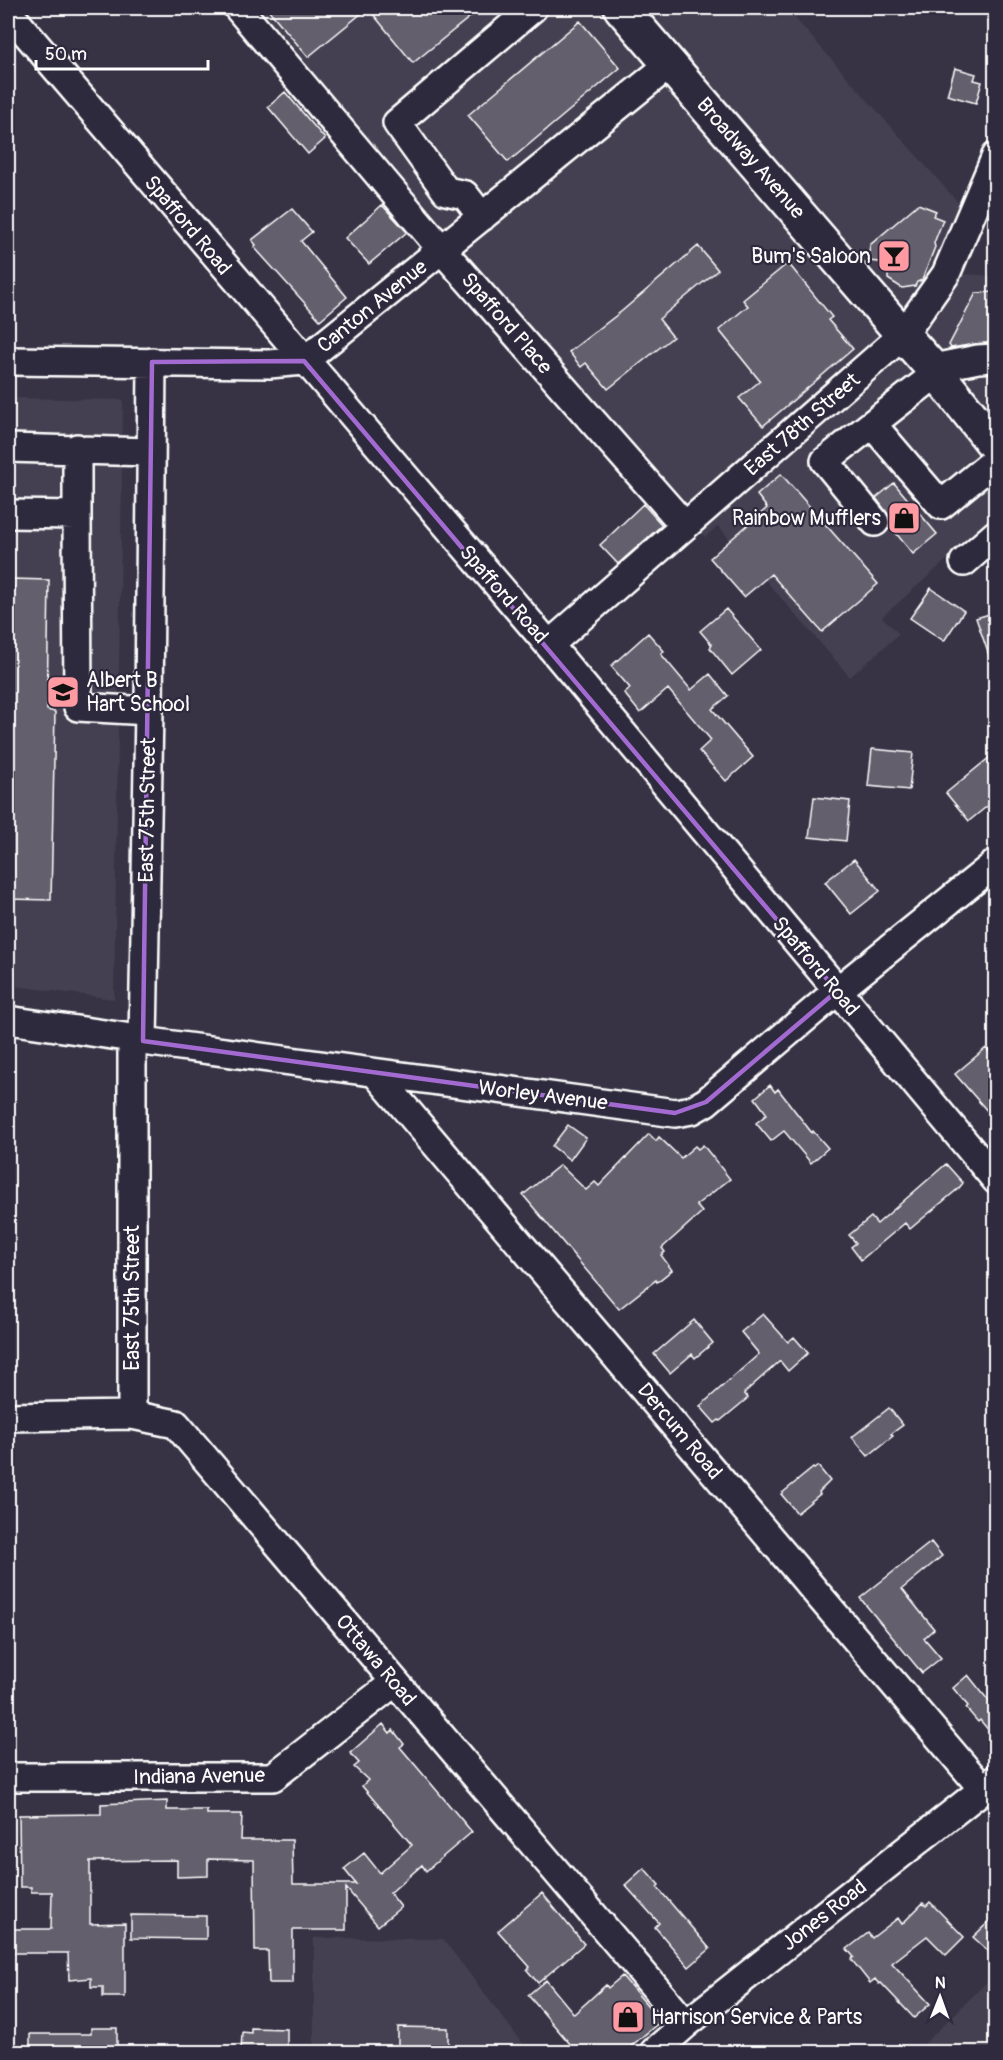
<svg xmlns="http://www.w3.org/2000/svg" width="1003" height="2060" font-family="Pangolin,sans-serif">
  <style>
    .built { fill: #444051 }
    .building { fill: #635f6d; stroke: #fff; stroke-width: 1.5 }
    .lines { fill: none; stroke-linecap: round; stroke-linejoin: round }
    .minor-casing { stroke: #fff; stroke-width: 32 }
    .major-casing { stroke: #fff; stroke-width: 38 }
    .minor { stroke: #2f2a3d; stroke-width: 27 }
    .major { stroke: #2f2a3d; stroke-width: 33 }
    .marked { fill: none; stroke: #a36bd2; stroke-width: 4.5; stroke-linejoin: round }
    .labels { text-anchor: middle; stroke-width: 4.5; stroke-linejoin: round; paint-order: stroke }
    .street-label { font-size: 21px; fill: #fff; stroke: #2f2a3d }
    .poi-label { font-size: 21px; fill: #fff; stroke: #2f2a3d; text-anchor: end }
  </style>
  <rect width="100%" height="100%" fill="#373345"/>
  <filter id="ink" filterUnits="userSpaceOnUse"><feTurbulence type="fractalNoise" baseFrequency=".0167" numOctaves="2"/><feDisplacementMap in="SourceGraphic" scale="12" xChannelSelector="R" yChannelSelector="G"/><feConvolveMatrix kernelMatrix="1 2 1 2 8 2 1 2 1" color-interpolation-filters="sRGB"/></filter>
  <g filter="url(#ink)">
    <path class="built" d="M254,8H786L970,216L946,273L995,276V517L882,617L899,634L850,677L718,526L705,537Z
      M8,398L123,400L114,999L8,985Z
      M314,1938L443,1939L529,2052H314Z
      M995,1974V2052H916L987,1982Z"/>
    <path class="building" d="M267,8H368L308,57Z
      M368,8H481L413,63Z
      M580,21L620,68L508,162L468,115Z
      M955,68L976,74L974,80L982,82L976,103L947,95Z
      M285,92L325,139L308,154L268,107Z
      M918,204L936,211L933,216L943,220L934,243L935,247L922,280L917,282L915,286L902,288L888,279V272L879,262L868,261L870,245Z
      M382,205L407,232L369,264L345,238Z
      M292,209L312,232L301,241L347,297L320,320L254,247L256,245L252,240Z
      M698,246L718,270L659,319L673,337L608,389L586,363L581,367L569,352L622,311Z
      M788,263L832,317L828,320L853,349L763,426L739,398L760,381L719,330L748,306L743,300Z
      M996,292V342L975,344L951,348L949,345L976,293Z
      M781,474L878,584L822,632L771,574L744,597L710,558L767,508L757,495Z
      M894,483L937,534L913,554L890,526V519L887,513L876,498Z
      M643,504L662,525L618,564L600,545Z
      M11,579L49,580L47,710L55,712L51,900L8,899V590H15Z
      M931,588L964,611L944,641L910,618Z
      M726,609L761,650L732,675L710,648L712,645L700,631Z
      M996,612V667H993L976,618Z
      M648,633L664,651L661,654L691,690L710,674L728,696L712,709L753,757L726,781L699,751L711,740L668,689L640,713L624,693L630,688L611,666Z
      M872,749L913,753L909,790L868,786Z
      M996,752V799L969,821L946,793Z
      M814,797L850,801L846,841L809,837Z
      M854,859L880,891L851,914L825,882Z
      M986,1048L996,1060V1121L955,1074Z
      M770,1085L775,1092L778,1089L812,1133L813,1131L828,1148L811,1163L784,1131L771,1141L756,1123L767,1114L755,1098Z
      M568,1125L586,1138L570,1160L552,1146Z
      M649,1134L656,1141L659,1137L681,1158L695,1146L698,1149L703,1145L730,1179L696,1205L702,1212L662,1248L665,1252L661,1255L672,1270L657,1282L656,1280L619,1309L523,1195L560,1165L586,1190L595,1182L599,1186Z
      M946,1164L963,1183L959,1188L910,1229L905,1223L861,1260L851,1247L856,1243L849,1235L871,1217L877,1224Z
      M763,1314L788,1342L794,1337L808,1353L788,1371L780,1361L744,1393L748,1398L720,1421L719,1420L715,1423L700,1406L759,1354L741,1332Z
      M694,1320L713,1343L695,1358L692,1354L670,1373L654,1354Z
      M889,1408L903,1425L891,1434L893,1436L868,1456L852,1437Z
      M818,1466L830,1481L819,1492L820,1494L797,1513L781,1494L813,1468L814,1469Z
      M931,1542L942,1556L902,1589L934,1629L924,1638L941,1658L922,1673L860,1598Z
      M968,1675L996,1710V1739L980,1720L978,1722L966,1708L968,1706L953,1688Z
      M383,1724L390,1733L393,1730L404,1744L400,1747L472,1832L426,1871L422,1865L390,1893L401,1907L378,1926L346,1888V1930H293V1983H269L268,1951H255L254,1860L208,1859V1876L177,1877V1860L90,1861V1924L125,1923V1997H103V1987H91V1978L69,1980L68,1953H11L12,1929H51L52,1892H31V1887H20L19,1815L101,1814V1804L167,1801V1810H207V1814H242L241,1840H292L293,1884H356L344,1869L364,1853L380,1873L412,1845L362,1786L368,1780L354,1767L359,1763L350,1753Z
      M644,1868L659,1885L657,1887L710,1949L689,1967L655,1927L659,1923L625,1885Z
      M542,1893L584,1944L538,1983L527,1970L530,1967L498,1931Z
      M930,1902L964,1937L946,1955L927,1936L892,1963L930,2004L914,2018L881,1983L879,1984L875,1979L870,1983L851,1959L854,1957L847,1949L868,1933L872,1938L898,1918L902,1924L923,1903L926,1906Z
      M131,1915L206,1916V1939L131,1938Z
      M996,1915V1958L973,1937Z
      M622,1976L661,2021L624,2052H577L528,1995L546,1980L574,2014L606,1985L608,1988Z
      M398,2027L448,2028V2052H398Z
      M91,2028H117V2052H30V2034H91Z
      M251,2028L287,2029V2052H241L242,2032L251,2033Z"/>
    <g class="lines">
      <g class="minor-casing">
        <path id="minor" d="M238,8L442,250L685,526
          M8,12L549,645L996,1180
          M482,217L465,195L446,191L397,123L533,8
          M8,361L269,364L304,361L670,64
          M933,368L978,359L996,358
          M937,373L872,424L941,505L996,460
          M872,424L825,461L875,522
          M8,448L150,452
          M8,514L77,515L78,707L149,711
          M77,515V448
          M964,562L996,534
          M549,645L903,335L946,274L996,156
          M8,1020L132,1038L143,1041L675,1113L692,1110L706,1102L837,991L996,863
          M143,1041L149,711L152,362
          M376,1074L983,1789
          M132,1415V1038
          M8,1417L132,1415L176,1424L686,2024
          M8,1777H273L395,1682
          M654,2052L686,2024L996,1779"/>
      </g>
      <g class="major-casing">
        <path id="major" d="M621,8L903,335L937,373L996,447"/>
      </g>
      <use href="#minor" class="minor"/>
      <use href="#major" class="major"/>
    </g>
  </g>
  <path class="marked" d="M304,361L837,991L706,1102L675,1113L143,1041L152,362Z"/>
  <defs>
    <g id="bar-square" transform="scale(1.725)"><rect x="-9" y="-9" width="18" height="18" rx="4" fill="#ff9aa2" stroke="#2f2a3d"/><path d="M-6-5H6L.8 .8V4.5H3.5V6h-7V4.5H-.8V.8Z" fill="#111"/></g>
    <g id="shop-square" transform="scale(1.725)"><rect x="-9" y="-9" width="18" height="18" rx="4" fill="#ff9aa2" stroke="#2f2a3d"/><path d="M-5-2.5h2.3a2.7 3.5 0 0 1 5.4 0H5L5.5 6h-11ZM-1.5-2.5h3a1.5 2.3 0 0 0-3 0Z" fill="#111"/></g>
    <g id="school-square" transform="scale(1.725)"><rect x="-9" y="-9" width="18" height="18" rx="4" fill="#ff9aa2" stroke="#2f2a3d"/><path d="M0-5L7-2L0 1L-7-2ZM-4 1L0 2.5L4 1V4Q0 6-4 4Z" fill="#111"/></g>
  </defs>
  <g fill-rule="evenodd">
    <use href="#bar-square" x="894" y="256"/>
    <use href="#shop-square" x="904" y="518"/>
    <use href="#school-square" x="63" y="692"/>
    <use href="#shop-square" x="628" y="2017"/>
  </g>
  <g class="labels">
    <g class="street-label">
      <text transform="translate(751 158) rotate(49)" y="7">Broadway Avenue</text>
      <text transform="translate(188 225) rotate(50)" y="7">Spafford Road</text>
      <text transform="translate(372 306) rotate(-39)" y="7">Canton Avenue</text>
      <text transform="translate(507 323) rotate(49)" y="7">Spafford Place</text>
      <text transform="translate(802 424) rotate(-41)" y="7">East 78th Street</text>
      <text transform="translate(504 594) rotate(49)" y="7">Spafford Road</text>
      <text transform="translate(147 810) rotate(-89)" y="7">East 75th Street</text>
      <text transform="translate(816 966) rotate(50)" y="7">Spafford Road</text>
      <text transform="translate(543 1095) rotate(7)" y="7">Worley Avenue</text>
      <text transform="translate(132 1298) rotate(-90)" y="7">East 75th Street</text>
      <text transform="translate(680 1431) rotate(50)" y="7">Dercum Road</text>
      <text transform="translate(376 1660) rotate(50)" y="7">Ottawa Road</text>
      <text transform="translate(199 1776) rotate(-1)" y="7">Indiana Avenue</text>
      <text transform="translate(824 1915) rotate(-38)" y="7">Jones Road</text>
    </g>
    <g class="poi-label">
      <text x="871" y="263">Bum's Saloon</text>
      <text x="881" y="525">Rainbow Mufflers</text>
      <text x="86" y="687" text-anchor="start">Albert B<tspan x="86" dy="24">Hart School</tspan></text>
      <text x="651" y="2024" text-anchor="start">Harrison Service &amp; Parts</text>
    </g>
  </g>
  <rect width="1003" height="2060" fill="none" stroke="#2f2a3d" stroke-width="30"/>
  <rect x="15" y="15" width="973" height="2030" fill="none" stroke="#fff" stroke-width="2" filter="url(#ink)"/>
  <g transform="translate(940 1997) rotate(1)" stroke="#2f2a3d" stroke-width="4.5" paint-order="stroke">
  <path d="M0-4.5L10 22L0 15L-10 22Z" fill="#ffffff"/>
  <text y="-9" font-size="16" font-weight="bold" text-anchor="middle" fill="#ffffff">N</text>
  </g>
  <path d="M36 60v9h172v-9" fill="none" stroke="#ffffff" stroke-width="3"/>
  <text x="45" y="60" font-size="18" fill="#ffffff" stroke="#2f2a3d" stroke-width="4.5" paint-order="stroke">50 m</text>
</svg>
